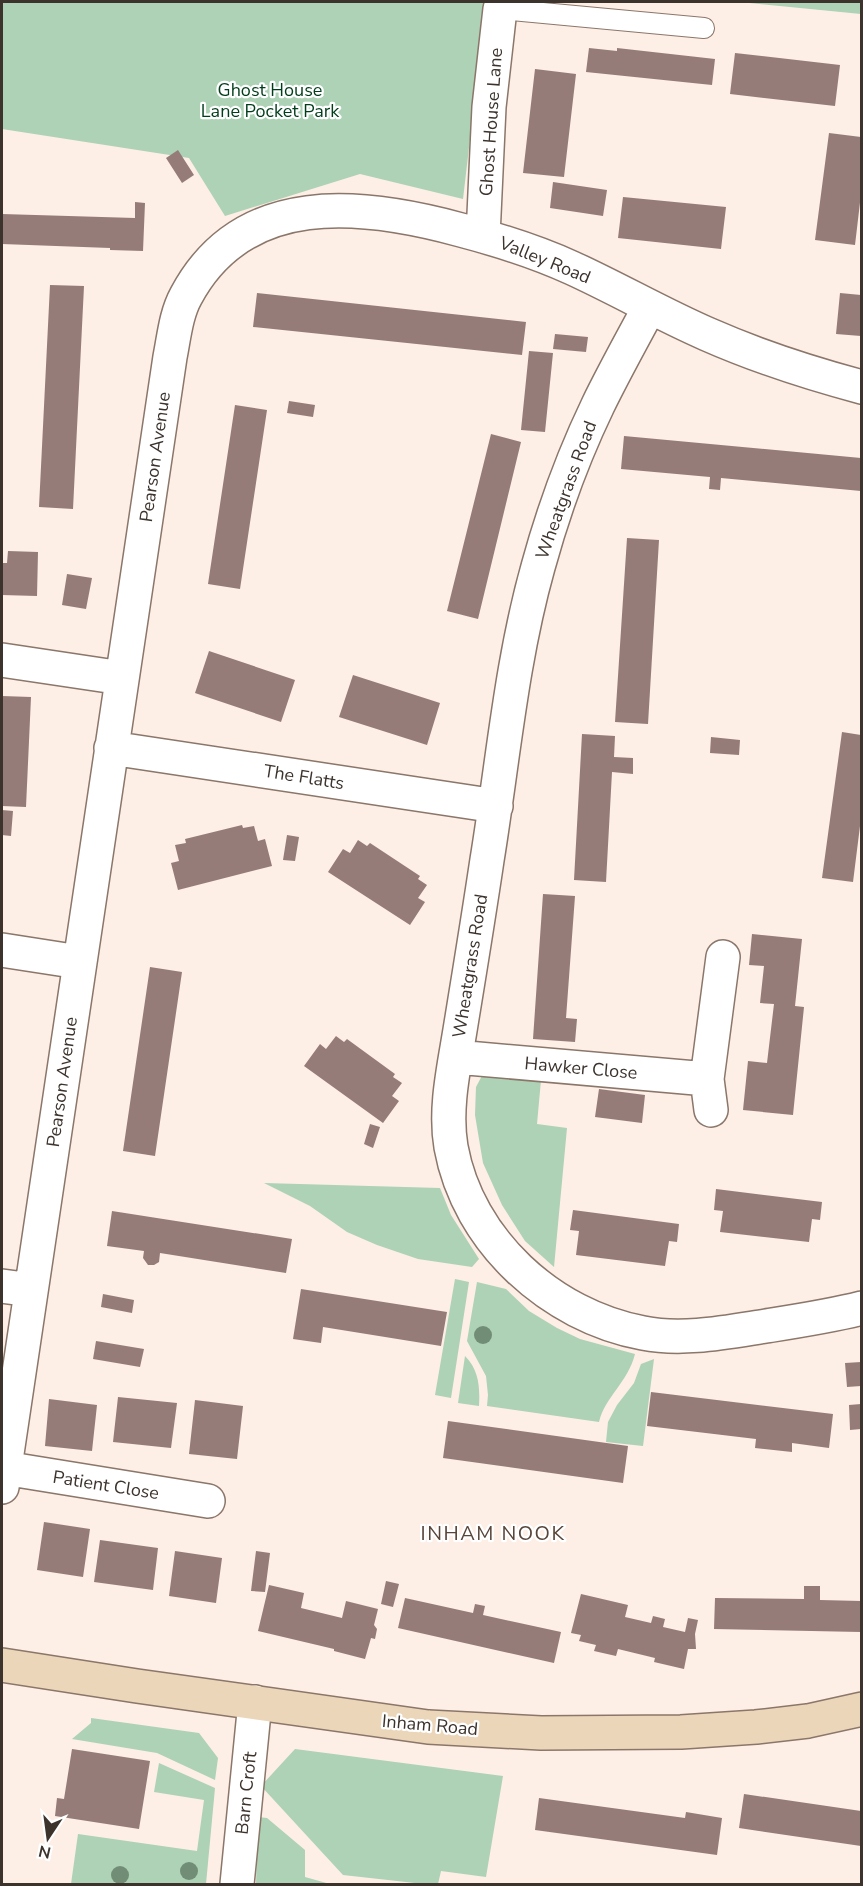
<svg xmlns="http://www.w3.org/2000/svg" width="863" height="1886" font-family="'Nunito Sans',sans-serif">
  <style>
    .green { fill: #add2b5 }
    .building { fill: #957c78 }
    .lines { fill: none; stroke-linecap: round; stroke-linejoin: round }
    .lane-casing { stroke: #8b766a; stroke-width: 22 }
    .street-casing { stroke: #8b766a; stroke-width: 36 }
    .secondary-casing { stroke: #8b766a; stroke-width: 36 }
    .lane { stroke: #fff; stroke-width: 20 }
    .street { stroke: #fff; stroke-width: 33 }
    .secondary { stroke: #ebd6b9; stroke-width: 33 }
    .tree { fill: #728d76 }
    .labels { text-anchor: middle; stroke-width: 4.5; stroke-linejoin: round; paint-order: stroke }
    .park-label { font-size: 18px; fill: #003d1a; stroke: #fff }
    .street-label { font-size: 18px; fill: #3c332d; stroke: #fff }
    .neighbourhood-label { font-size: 20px; letter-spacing: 1.5px; fill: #58453a; stroke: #fff }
  </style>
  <rect width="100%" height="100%" fill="#fdeee6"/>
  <path class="green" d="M2,2H486L463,199L360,174L225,216L189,158L2,129Z
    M740,2H861V14Z
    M484,1072L541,1080L537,1124L567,1128L554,1267L525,1241L502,1205L483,1163L475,1115L476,1087Z
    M264,1183L440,1188L451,1215L479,1259L472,1267L418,1259L377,1245L347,1232L310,1206Z
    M455,1279L469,1282L451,1398L435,1395Z
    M477,1282L506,1289L529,1311L557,1328L580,1339L635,1354C628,1382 605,1397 599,1422L487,1406L488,1395L486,1376L467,1341Z
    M465,1356C479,1370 480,1387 479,1406L458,1403Z
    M654,1359L643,1446L606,1442L608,1422L617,1405L634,1383L641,1364Z
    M91,1718L199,1733L218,1758L215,1780L157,1753L72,1739L91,1723Z
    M295,1749L503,1776L486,1877L441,1871L438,1884H424L343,1875L261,1786Z
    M159,1763L215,1788L206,1884H71L78,1834L197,1851L204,1800L154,1792Z
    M258,1817L267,1818L305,1850V1877L330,1884H256Z"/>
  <path class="building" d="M589,48L617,51V48L715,59L712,85L586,72Z
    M735,53L840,65L835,106L730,94Z
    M535,69L576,74L564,177L523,173Z
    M829,133L861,137V194L855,245L815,240Z
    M178,150L194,175L182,183L166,158Z
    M553,182L607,190L603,216L550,208Z
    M623,197L726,207L721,249L618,238Z
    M135,202L145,203L143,251L110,250V248L2,244V214L135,218Z
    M50,285L84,286L73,509L39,507Z
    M257,293L526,322L522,355L253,327Z
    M840,293L861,295V336L836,334Z
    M555,334L588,337L586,352L553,349Z
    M529,351L553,353L545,432L521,430Z
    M289,401L315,405L313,417L287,413Z
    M235,405L267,410L240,589L208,584Z
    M491,434L521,442L478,619L447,611Z
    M624,436L861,458V491L721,478L720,490L709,489L710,477L621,469Z
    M627,538L659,540L648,724L615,722Z
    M8,551L38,552L37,596L2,595V563H7Z
    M67,574L92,578L86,609L62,605Z
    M209,651L295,680L281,722L195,693Z
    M353,675L440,703L427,745L339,717Z
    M2,696L31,697L26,807L2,806Z
    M842,732L861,735V818L853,882L822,878Z
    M582,734L615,736L614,757L633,758V774L612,772L606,882L574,880Z
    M711,737L740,740L739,755L710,753Z
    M2,810L13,811L11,836L2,835Z
    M242,825L243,828L254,826L258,841L265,839L272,866L178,890L171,863L179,861L175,845L186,843L185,839Z
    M287,835L299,837L295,861L283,860Z
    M358,840L367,846L370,843L420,876L418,879L427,885L418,898L425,902L410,925L328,872L343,849L350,853Z
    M543,894L575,896L566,1018L577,1019L575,1042L533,1039Z
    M752,934L802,939L795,1006L804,1007L793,1115L743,1110L748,1061L767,1063L774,1004L760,1003L764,966L749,965Z
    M150,967L182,972L155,1156L123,1151Z
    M336,1036L344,1042L347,1039L395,1074L393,1077L402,1083L392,1096L399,1101L383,1123L304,1066L320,1044L326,1049Z
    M599,1089L645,1095L642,1123L595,1117Z
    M370,1124L380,1127L373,1148L364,1144Z
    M716,1189L822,1202L820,1220L812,1219L809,1242L720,1232L723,1211L714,1210Z
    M573,1210L679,1224L677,1242L669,1241L665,1266L576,1255L579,1231L570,1230Z
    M112,1211L292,1239L286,1273L160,1253L159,1262L154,1265H148L143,1258L144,1251L107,1246Z
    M301,1289L447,1312L441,1346L323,1327L321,1343L293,1339Z
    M103,1294L134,1300L132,1313L101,1307Z
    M96,1341L144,1349L140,1367L93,1359Z
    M861,1362V1386L847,1387L845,1363Z
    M651,1392L833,1414L829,1448L792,1443V1452L755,1448L756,1439L647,1426Z
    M118,1397L177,1403L171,1448L113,1442Z
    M49,1399L97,1405L92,1451L45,1446Z
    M195,1400L243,1406L237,1459L189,1454Z
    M861,1404V1429L850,1430L849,1405Z
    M448,1421L628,1446L623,1483L443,1458Z
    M44,1522L90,1529L83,1577L37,1570Z
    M100,1540L158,1548L153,1590L94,1582Z
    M175,1551L222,1558L216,1603L169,1596Z
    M256,1551L270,1553L265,1592L251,1591Z
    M386,1581L399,1584L393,1607L381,1604Z
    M269,1585L304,1593L301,1608L342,1618L346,1601L378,1609L374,1625L377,1629L375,1639L371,1638L365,1659L334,1651V1649L258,1631Z
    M804,1586H820V1600L861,1601V1632L714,1629L715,1598L804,1599Z
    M581,1594L628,1605L625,1617L651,1623L653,1616L665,1619L663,1627L685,1632L688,1618L698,1620L695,1634L696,1649H688L684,1669L654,1662L655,1658L618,1649L616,1656L594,1651L596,1645L579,1641L581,1635L571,1633Z
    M405,1598L473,1613L475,1604L485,1606L483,1615L561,1632L554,1663L398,1628Z
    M72,1749L150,1761L139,1829L55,1816L57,1798L64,1799Z
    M744,1794L861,1811V1846L739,1828Z
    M539,1798L685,1818L686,1812L722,1818L717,1855L535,1830Z"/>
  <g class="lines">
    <g class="lane-casing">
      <path id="lane" d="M500,9L704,28"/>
    </g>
    <g class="street-casing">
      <path id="street" d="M483,236L489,107L500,9
        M649,308C632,340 614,372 598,405C573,457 553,512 538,567C511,663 503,762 487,860C479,914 470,969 461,1024C455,1063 444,1107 451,1147C468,1241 551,1316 643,1333C683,1341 727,1332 766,1326C798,1321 831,1316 862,1308
        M2,660L122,678
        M111,748L496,806
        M2,950L79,962
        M456,1057L707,1079
        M711,1110L707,1079L723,957
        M2,1286L31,1290
        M4,1468L208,1501
        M2,1487L170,357C174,337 176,314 186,296C243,189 362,203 461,230C499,240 537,252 572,268C618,289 661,314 707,334C757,356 809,373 862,387
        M237,1884L255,1702"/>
    </g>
    <g class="secondary-casing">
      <path id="secondary" d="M2,1665L137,1686L428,1727L541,1733L681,1732L756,1727L808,1721L862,1709"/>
    </g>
    <use href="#lane" class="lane"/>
    <use href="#street" class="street"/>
    <use href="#secondary" class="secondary"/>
  </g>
  <g class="tree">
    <circle cx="483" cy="1335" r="9"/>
    <circle cx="189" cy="1871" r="9"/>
    <circle cx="120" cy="1875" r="9"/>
  </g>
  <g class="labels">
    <g class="park-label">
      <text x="270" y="96">Ghost House<tspan x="270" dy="21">Lane Pocket Park</tspan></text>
    </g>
    <g class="street-label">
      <text transform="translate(491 122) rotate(-86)" y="6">Ghost House Lane</text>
      <text transform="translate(545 260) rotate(22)" y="6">Valley Road</text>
      <text transform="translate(155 457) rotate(-82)" y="6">Pearson Avenue</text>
      <text transform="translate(566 490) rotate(-70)" y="6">Wheatgrass Road</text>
      <text transform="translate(304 777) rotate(9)" y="6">The Flatts</text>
      <text transform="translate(470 966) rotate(-81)" y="6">Wheatgrass Road</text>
      <text transform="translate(581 1068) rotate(5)" y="6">Hawker Close</text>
      <text transform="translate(62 1082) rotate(-82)" y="6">Pearson Avenue</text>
      <text transform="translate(106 1485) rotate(9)" y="6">Patient Close</text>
      <text transform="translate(430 1725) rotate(5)" y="6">Inham Road</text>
      <text transform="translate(246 1793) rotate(-84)" y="6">Barn Croft</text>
    </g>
    <g class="neighbourhood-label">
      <text x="493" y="1540">INHAM NOOK</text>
    </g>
  </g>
  <rect width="863" height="1886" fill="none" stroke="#3c332d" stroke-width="6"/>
  <g transform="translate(48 1838) rotate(193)" stroke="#ffffff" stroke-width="4.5" paint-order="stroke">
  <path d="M0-4.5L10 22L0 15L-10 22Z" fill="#3c332d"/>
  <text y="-9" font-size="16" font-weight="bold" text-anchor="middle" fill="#3c332d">N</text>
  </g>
</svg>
